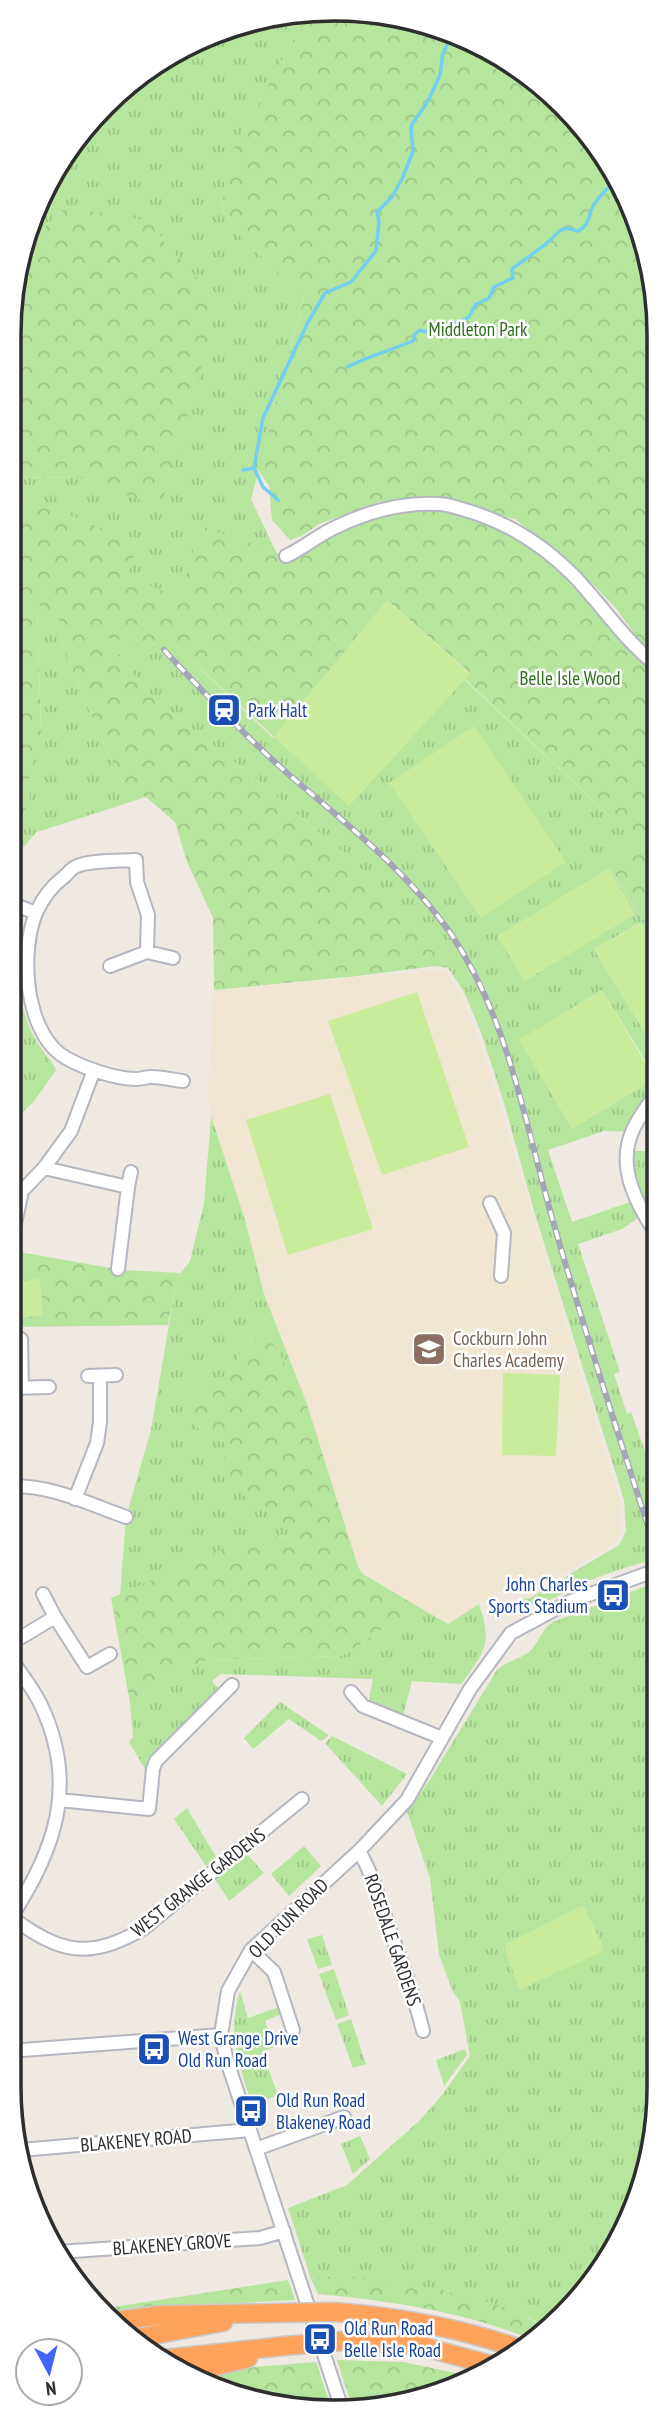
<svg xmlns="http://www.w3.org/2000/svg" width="668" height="2421" font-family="'PT Sans Narrow',sans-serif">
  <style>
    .industrial { fill: url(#industrial-grid) }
    .education { fill: #f0e6d1 }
    .grass { fill: url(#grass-tufts); fill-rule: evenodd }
    .forest { fill: url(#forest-crowns); fill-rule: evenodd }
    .pitch { fill: #c9ec9a }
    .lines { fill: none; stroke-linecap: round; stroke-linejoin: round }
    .stream { stroke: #75cff0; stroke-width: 3.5 }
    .minor-casing { stroke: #b4b7c1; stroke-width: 16 }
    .highway-casing { stroke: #c9c9c9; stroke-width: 21 }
    .minor { stroke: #fff; stroke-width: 12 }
    .highway { stroke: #ffa35c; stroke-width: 18 }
    .rail-casing { stroke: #a3a6b8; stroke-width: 6 }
    .rail { stroke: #fff; stroke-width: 3.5; stroke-dasharray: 10; stroke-linecap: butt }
    .highway-bridge-casing { stroke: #c9c9c9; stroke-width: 21; stroke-linecap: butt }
    .highway-bridge { stroke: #ffa35c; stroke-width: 18 }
    .labels { text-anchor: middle; stroke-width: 5; stroke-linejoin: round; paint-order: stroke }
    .park-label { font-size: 19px; fill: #2c6e1b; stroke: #fff }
    .transit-label { font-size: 19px; fill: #164399; stroke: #fff; text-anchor: start }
    .education-label { font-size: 19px; fill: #785e54; stroke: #fff; text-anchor: start }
    .street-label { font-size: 19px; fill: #2e2e2e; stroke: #fff }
    .rim { fill: none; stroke: #2e2e2e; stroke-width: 3.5 }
  </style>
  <defs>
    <pattern id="industrial-grid" width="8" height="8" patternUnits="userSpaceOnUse" patternTransform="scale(1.75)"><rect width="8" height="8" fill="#e3e1e8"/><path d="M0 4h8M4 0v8" fill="none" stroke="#c3c1c7"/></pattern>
    <pattern id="grass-tufts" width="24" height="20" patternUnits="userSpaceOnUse" patternTransform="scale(1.75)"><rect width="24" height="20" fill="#b6e59e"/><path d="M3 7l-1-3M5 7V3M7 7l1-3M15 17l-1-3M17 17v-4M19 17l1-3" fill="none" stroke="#9dc588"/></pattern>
    <pattern id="forest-crowns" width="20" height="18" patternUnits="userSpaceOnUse" patternTransform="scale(1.75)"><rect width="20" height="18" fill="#b6e59e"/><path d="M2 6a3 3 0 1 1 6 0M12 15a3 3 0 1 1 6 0" fill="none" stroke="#9dc588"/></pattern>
  </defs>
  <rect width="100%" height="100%" fill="#efe9e1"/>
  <path class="industrial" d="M366,2395H430L419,2401L353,2408L350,2400Z"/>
  <path class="education" d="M436,970L447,973L460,992L485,1056L620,1501L621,1522L617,1542L537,1589L519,1594L506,1587L448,1624L363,1574L358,1567L307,1404L264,1294L245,1220L211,1116L208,1095L214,990Z"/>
  <path class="grass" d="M270,15H307L227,160L222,209L237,233L304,297L251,499L277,554L201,527L180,599L127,576L136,543L14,492V478L78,477L161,507L165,243L151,223L66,207L25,246L63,154L153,64Z
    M387,600L465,680L637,842L610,868L655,941V947L640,923L594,949L655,1049V1076L602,990L520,1040L572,1128L655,1079V1094L632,1132L604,1131L548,1150L572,1222L636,1200L644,1214L622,1229L578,1244L620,1372L614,1374L627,1414L631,1412L654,1477V1559C633,1565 611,1572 591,1580C567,1590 545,1607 518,1606L520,1599L530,1598L619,1545L626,1531L624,1500L534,1211L504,1103L480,1030L464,992L448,968L357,864L255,778L157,701L100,636L152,645L171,641L273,738ZM608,869L635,914L525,980L498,936Z
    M37,602L78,634L61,642L93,720L124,785L146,797L37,832L13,858V811L20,817L30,799L27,782L41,733Z
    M13,909L21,912C27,929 18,948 18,965C18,993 24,1025 41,1048C46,1056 52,1062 56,1070L35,1100L12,1123Z
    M211,1116L245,1220L264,1294L307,1404L267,1332L243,1345C232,1377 223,1381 191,1389L204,1437L224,1442L225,1481L300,1535L240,1541L120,1595L126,1517L151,1430L175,1290L181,1273L190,1261L204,1204Z
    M635,1151H655V1221C643,1202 628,1174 635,1151Z
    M654,1583L653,2150L615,2250L548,2327L501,2306L448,2291L339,2275L311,2279L288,2208L347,2185L420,2120L442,2095L470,2056L460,2002L452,1990L439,1954L430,1878L407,1812L429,1781L497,1670C508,1660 525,1658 532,1649C541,1639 540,1631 553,1622Z
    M479,1604C493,1644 484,1653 461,1684L412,1681L403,1716L370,1704L369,1699L373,1679L221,1674L212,1681L219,1689L149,1758L146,1771L129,1742L133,1737L130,1703L174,1673L206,1660L342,1656L417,1606L448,1624Z
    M280,1702L323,1731L329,1735L321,1741L289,1719L253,1749L244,1738Z
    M332,1736L407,1774L382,1806L325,1743Z
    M187,1808L216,1857L206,1866L174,1819Z
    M304,1846L321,1866L289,1896L271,1874Z
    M246,1853L264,1873L229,1901L215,1879Z
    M322,1935L332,1965L318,1969L307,1939Z
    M334,1969L349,2015L336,2020L319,1974Z
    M240,1991L248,2018L279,2007L281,2014L265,2021L274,2047L262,2052L278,2095L252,2105C239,2063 227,2035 240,1991Z
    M351,2019L366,2064L353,2068L337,2024Z
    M465,2049L467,2055L444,2086L436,2060Z
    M360,2136L370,2159L353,2174L341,2144Z"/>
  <path class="forest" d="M307,15H397L478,42L564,104L626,191L657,292L656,655L647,649L656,657L655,941L610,867L637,842L465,679L470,673L387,600L274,737L172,642L152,645L101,637L157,701L255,778L357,864L448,968L435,966L358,976L214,990L213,918L187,862L175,822L146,797L124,785L93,720L61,642L77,634L37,603L41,733L28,782L30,799L21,818L13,811L14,492L137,543L128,576L179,598L201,526L286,556L334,528L430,503L379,502L319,524L303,535L290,540L272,520L269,486L258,470L304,298L237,233L222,209L227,160ZM456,507L515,519L579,570L616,608L641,643L519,531Z
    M66,207L134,218L151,223L165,243L220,302L161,508L78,477L14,478L15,271L25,246Z
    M13,1251L122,1270L181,1273L175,1290L168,1325L11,1327Z
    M267,1332L307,1404L358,1567L363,1574L417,1606L342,1656L206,1660L174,1673L130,1703L111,1598L240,1541L299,1535L224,1481V1442L204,1437L192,1420L191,1389C223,1381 232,1377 243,1345Z
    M339,2275C393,2280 446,2288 498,2305C515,2311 531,2320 547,2328L536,2341C466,2312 392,2301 318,2294L311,2279Z
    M288,2280L295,2300L188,2306L108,2316L100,2309Z
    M337,2360L403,2362L470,2376L430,2395H377L350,2400Z
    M316,2362L332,2410L312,2412L194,2380L243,2368Z"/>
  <path class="pitch" d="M387,600L470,674L349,806L274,737Z
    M474,726L566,862L481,918L389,783Z
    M608,869L635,914L525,981L497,936Z
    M641,923L655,947V1049L594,949Z
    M602,990L655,1079L572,1128L519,1040Z
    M417,992L469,1147L382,1175L328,1021Z
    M330,1094L373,1229L288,1255L246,1120Z
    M40,1279L43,1316L11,1318V1282Z
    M503,1373L560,1375L556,1456L502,1455Z
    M583,1905L603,1946L601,1952L520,1990L505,1951L506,1944Z"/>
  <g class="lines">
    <path class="stream" d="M347,367C369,356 391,350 413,341L415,334L420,330L425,332L431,329L449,327L469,317L475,305L489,298L494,287L513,278L512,269L546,244L561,230L566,228L578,231C591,224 587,217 593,206C599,196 609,187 617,178
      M243,470L254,468
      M278,500L263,487L254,468L263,418L307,324L325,293L351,282L376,251L379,222L377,212L392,197L403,177L413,151L411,126L428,101L440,75L443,53L453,34"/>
    <g class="minor-casing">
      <path id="minor" d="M286,556C304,548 318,535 336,527C367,512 404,502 439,504C448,504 457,508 465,510C507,522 542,544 573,575C602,605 623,639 656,665
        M13,904L36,913
        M147,952L173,958
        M110,966L147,952L148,915L137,882L136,860C120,861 92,860 77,866C73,867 68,873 65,876C53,885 42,899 36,913C20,952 25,1027 60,1054C77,1066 114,1079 136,1079C141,1079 146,1077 151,1077C162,1077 173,1080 183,1081
        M44,1168L128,1187L118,1269
        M128,1187L131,1172
        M490,1203L504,1233L501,1276
        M655,1232C636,1203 617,1167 632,1132C637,1119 648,1106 655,1094
        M12,1238L22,1191L44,1168L71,1131L94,1070
        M21,1339L22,1387
        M88,1376L116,1375
        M11,1388L49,1387
        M11,1486C51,1485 89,1504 126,1517
        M75,1499L97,1443L100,1422V1376
        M43,1594L55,1617
        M10,1644L55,1617L87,1667L110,1654
        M351,1692L363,1706L442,1738
        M59,1800L149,1809L153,1769L156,1761L232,1685
        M359,1851C372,1873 379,1898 387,1922C400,1958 414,1993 423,2031
        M11,1917C60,1953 90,1961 144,1928L302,1799
        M9,1920C56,1850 79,1783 40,1703C32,1687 20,1672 10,1658
        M251,1950L274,1972L293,2030
        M9,2051L221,2035
        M256,2149L344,2117
        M21,2150L250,2130
        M59,2252L260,2238L284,2231
        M342,2409L227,2061L221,2035L228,1991L251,1950L359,1851L407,1800L470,1689L511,1633L569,1602L654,1571"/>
    </g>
    <g class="highway-casing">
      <path id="highway" d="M335,2312C400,2317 461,2328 523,2350
        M115,2321L162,2315L277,2313
        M137,2338L223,2322
        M343,2341L417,2345L491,2365
        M164,2359L284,2346
        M184,2374L248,2358"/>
    </g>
    <use href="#minor" class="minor"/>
    <use href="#highway" class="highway"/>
    <g class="rail-casing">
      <path id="rail" d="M164,650C203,692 244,735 287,773C345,823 404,868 449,931C506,1014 523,1112 549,1207C581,1321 618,1433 654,1545"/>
    </g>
    <use href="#rail" class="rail"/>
    <g class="highway-bridge-casing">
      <path id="highway-bridge" d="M277,2313L335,2312
        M284,2346L343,2341"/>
    </g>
    <use href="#highway-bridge" class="highway-bridge"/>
  </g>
  <defs>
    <g id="station-square" transform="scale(1.75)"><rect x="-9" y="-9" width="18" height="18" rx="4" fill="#1a4fb4" stroke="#fff"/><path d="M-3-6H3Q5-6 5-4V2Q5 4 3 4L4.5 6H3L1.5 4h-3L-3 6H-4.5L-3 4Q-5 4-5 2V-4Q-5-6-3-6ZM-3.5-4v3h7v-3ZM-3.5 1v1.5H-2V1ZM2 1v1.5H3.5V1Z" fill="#fff"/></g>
    <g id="school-square" transform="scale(1.75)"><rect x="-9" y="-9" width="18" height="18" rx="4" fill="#8d6e63" stroke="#fff"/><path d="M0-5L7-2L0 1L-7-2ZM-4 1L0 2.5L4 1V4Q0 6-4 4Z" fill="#fff"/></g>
    <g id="bus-square" transform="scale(1.75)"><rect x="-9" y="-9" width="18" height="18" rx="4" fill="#1a4fb4" stroke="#fff"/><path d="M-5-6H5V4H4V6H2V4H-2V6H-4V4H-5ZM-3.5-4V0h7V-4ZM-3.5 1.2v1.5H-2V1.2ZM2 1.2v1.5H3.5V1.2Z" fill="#fff"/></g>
  </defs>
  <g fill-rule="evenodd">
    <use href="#station-square" x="224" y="710"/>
    <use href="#school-square" x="429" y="1349"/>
    <use href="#bus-square" x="613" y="1595"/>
    <use href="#bus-square" x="154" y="2049"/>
    <use href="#bus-square" x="251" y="2111"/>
    <use href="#bus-square" x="320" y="2339"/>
  </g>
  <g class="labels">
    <g class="park-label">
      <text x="478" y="336">Middleton Park</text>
      <text x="570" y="685">Belle Isle Wood</text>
    </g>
    <g class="transit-label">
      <text x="248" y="717">Park Halt</text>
      <text x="588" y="1591" text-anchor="end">John Charles<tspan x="588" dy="22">Sports Stadium</tspan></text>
      <text x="178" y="2045">West Grange Drive<tspan x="178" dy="22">Old Run Road</tspan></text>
      <text x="276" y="2107">Old Run Road<tspan x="276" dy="22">Blakeney Road</tspan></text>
      <text x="344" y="2335">Old Run Road<tspan x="344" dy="22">Belle Isle Road</tspan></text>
    </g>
    <g class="education-label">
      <text x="453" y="1345">Cockburn John<tspan x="453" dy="22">Charles Academy</tspan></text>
    </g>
    <g class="street-label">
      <text transform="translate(198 1882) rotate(-38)" y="7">WEST GRANGE GARDENS</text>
      <text transform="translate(288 1918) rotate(-45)" y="7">OLD RUN ROAD</text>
      <text transform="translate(393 1940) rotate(71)" y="7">ROSEDALE GARDENS</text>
      <text transform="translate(136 2140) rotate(-5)" y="7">BLAKENEY ROAD</text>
      <text transform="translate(172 2244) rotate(-4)" y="7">BLAKENEY GROVE</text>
    </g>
  </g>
  <path d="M0 0H668V2421H0ZM334 21H334A313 313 0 0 1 647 334V2087A313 313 0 0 1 334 2400H334A313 313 0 0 1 21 2087V334A313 313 0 0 1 334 21Z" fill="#fff" fill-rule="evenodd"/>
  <path class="rim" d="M334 21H334A313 313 0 0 1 647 334V2087A313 313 0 0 1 334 2400H334A313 313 0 0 1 21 2087V334A313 313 0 0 1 334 21Z"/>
  <g transform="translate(49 2372) rotate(173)"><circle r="33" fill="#ffffff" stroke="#ababab" stroke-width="2"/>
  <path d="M0-5L12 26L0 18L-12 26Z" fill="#4264fb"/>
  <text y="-10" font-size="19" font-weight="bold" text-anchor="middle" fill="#2e2e2e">N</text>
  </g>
</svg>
